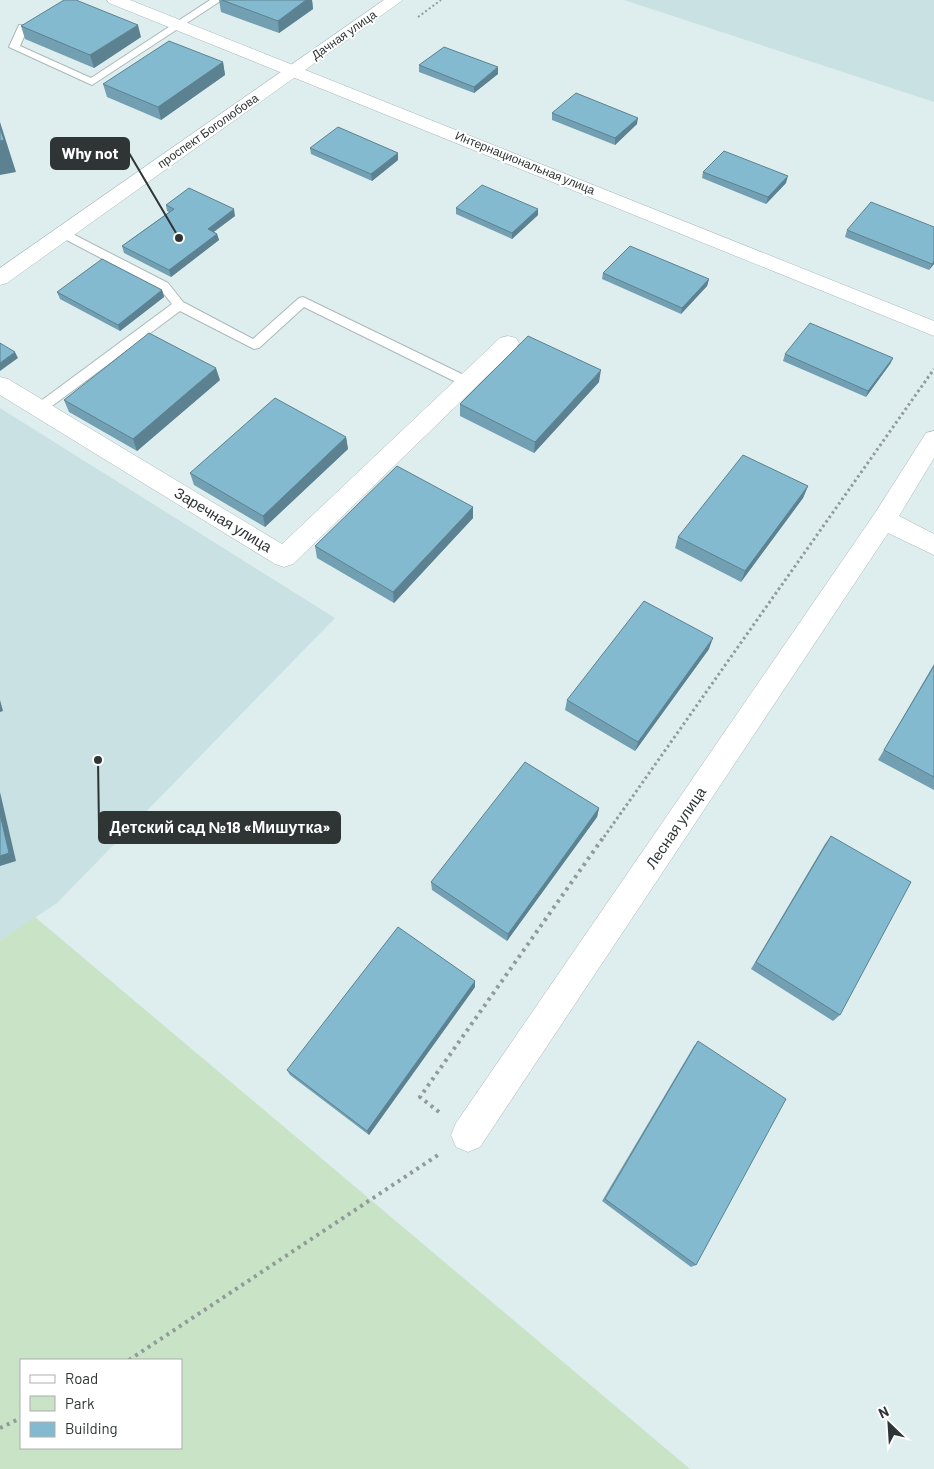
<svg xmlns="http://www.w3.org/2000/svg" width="934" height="1469" font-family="Barlow,sans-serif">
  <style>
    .built { fill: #c9e1e2 }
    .green { fill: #c8e3c5; fill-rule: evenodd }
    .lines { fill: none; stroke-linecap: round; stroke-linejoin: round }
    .lane-casing { stroke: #aab9b9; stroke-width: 2 }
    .street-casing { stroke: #aab9b9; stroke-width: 1 }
    .secondary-casing { stroke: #aab9b9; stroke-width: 1 }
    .path-far2 { stroke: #909b9b; stroke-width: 2; stroke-dasharray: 2 2.5; stroke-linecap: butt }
    .path-far1 { stroke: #909b9b; stroke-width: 3; stroke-dasharray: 2.5 3; stroke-linecap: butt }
    .path { stroke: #909b9b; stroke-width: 4; stroke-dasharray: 3 4.5; stroke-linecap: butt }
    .lane { fill: #fff; fill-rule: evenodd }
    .street { fill: #fff; fill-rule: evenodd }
    .secondary { fill: #fff; fill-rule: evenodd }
    .wall { fill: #72a0b2 }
    .shaded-wall { fill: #5c8291 }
    .building { fill: #84bacf; stroke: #5c8291 }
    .labels { text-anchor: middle; stroke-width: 4; stroke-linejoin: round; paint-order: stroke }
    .far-street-label { font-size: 12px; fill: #2f3535; stroke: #fff }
    .street-label { font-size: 15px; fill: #2f3535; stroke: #fff }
    .leader { fill: none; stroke: #2f3535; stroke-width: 2 }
    .callout-dot { fill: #2f3535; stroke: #fff; stroke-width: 2 }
    .callout { fill: #2f3535; stroke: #2f3535; stroke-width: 2 }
    .callout-label { font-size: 16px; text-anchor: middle; font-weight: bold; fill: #fff }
  </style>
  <rect width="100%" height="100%" fill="#deeeee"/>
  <path class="built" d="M624,0H934V102Z
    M0,408L335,618L57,903L0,941Z"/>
  <path class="green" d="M35,917L690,1469H0V941ZM21,1360H181V1448H21Z"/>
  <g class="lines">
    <g class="lane-casing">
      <path id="lane" d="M210,0H222L92,85L9,47L19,25H27L28,27L20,46L91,78Z
        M63,229L168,283L183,302L253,339L299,298L303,297L472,379L474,382L472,385H462L304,307L259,348L254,349L180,311L44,412H34L32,409L34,406L172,304L160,289L59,236L57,233Z"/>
    </g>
    <g class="street-casing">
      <path id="street" d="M107,0H130L934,321V336L109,3Z
        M508,336L516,338L519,343L516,348L293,564L284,567L275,564L0,395V377L8,379L282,544L500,338Z
        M934,431V458L899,516L934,534V555L888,533L480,1147L468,1152L456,1147L451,1135L456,1123L875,513L926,433Z"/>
    </g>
    <g class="secondary-casing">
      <path id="secondary" d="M384,0H403L7,283L0,285V268Z"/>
    </g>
    <path class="path-far2" d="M418,17L441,0"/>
    <path class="path-far1" d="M604,837L934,369"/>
    <path class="path" d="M439,1112L420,1097L605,835
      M129,1360L438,1155
      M0,1428L21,1418"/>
    <use href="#lane" class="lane"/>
    <use href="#street" class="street"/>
    <use href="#secondary" class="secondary"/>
  </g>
  <path class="wall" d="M219,0H312L313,9L279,33L221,12Z
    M21,26L141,37L94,68L25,39Z
    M223,62L225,75L161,120L107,97L103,84Z
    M419,65L498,67V74L474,93L419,72Z
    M552,113L637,124L615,145L552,120Z
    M310,148L398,153V160L372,181L311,154Z
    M703,172L786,183L766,204L702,178Z
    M166,205L235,216L214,232L217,234L219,240L171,277L124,253L122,246L169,212L167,211Z
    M456,208L538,209V215L512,239L456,214Z
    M847,230L934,264L929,270L845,237Z
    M603,273L709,279L707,286L681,314L602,279Z
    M162,290L164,297L120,331L60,299L57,292Z
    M785,354L893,358L890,364L866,397L783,361Z
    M220,380L137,451L69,412L64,400Z
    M599,382L534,453L460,416V404Z
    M346,437L348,449L265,527L194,485L190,473Z
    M808,486L803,498L741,582L675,548L678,537Z
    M473,507V518L394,603L317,558L315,546Z
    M709,649L635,751L565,710L567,700Z
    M934,664V790L878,760Z
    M599,808L597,817L507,941L432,890L431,882Z
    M831,836L840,1015L833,1021L751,969L825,844Z
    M475,987L369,1135L290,1075L287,1070Z
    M698,1041L696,1265L691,1267L602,1201L694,1046Z"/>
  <path class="shaded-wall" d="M306,0H312L313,9L279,33L278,21Z
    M138,25L141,37L94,68L90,55Z
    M223,62L225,75L161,120L158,107Z
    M498,67V74L474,93V87Z
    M638,118L637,124L615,145V138Z
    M0,122L16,172L0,175Z
    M398,153V160L372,181L371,174Z
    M788,176L786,183L766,204L768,197Z
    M234,209L235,216L209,235L208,229Z
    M538,209V215L512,239V233Z
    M217,234L219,240L171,277L169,270Z
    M934,261V264L929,270L932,264Z
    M709,279L707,286L681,314L682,308Z
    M162,290L164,297L120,331L118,325Z
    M15,352L18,358L0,371V363Z
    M893,358L890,364L866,397L868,391Z
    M216,368L220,380L137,451L133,439Z
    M601,370L599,382L534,453L535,442Z
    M346,437L348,449L265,527L263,516Z
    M808,486L803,498L741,582L745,571Z
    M473,507V518L394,603L393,592Z
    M713,638L709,649L635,751L638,742Z
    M0,700L3,711L0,712Z
    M0,792L16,861L0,866Z
    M599,808L597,817L507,941L508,934Z
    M475,981V987L369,1135L367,1131Z"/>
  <path class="building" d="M64,0H76L138,25L90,55L21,26Z
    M222,0H306L278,21Z
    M169,41L223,62L158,107L103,84Z
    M444,47L498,67L474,87L419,65Z
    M576,93L638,118L615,138L552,113Z
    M338,127L398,153L371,174L310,148Z
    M0,128L4,140L0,141Z
    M724,151L788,176L768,197L703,172Z
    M482,185L538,209L512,233L456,208Z
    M189,188L234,209L208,229L217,234L169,270L122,246L174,209L166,205Z
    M871,202L934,227V261L932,264L847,230Z
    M630,246L709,279L682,308L603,273Z
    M102,259L162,290L118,325L57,292Z
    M810,323L893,358L868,391L785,354Z
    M149,333L216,368L133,439L64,400Z
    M528,336L601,370L535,442L460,404Z
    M0,343L15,352L0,363Z
    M275,398L346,437L263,516L190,473Z
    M743,455L808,486L745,571L678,537Z
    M397,466L473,507L393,592L315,546Z
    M644,601L713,638L638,742L567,700Z
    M934,666V777L884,750Z
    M525,762L599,808L508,934L431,882Z
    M0,814L9,853L0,856Z
    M831,836L911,882L840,1015L756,962Z
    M398,927L475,981L367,1131L287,1070Z
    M698,1041L786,1099L696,1265L605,1199Z"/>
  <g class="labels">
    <g class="far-street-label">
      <text transform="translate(344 35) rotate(-35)" y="4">Дачная улица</text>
      <text transform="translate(208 131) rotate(-35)" y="4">проспект Боголюбова</text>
      <text transform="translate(525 163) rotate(22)" y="4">Интернациональная улица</text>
    </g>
    <g class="street-label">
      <text transform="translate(223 520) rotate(31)" y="5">Заречная улица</text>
      <text transform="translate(676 828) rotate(-56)" y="5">Лесная улица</text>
    </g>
  </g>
  <path class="leader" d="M179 238L129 153M98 760L99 827"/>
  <g class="callout-dot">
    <circle cx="179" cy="238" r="5"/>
    <circle cx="98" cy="760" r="5"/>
  </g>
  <g class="callout">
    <rect x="51" y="138" width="78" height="31" rx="5"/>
    <rect x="99" y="812" width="241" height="31" rx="5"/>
  </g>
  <g class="callout-label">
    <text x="90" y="159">Why not</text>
    <text x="220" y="833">Детский сад №18 «Мишутка»</text>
  </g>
  <rect x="20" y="1359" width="162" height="90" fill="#ffffff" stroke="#acaeae"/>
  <rect x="30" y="1375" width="25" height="8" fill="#ffffff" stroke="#acaeae"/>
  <text x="65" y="1384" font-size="15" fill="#2f3535">Road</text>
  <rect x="30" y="1396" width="25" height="15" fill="#c8e3c5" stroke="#acaeae"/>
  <text x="65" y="1409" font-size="15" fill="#2f3535">Park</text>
  <rect x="30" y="1422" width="25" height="15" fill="#84bacf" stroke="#acaeae"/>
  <text x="65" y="1434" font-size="15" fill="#2f3535">Building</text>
  <g transform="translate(889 1424) rotate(335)" stroke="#ffffff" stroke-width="4" paint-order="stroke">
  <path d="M0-4L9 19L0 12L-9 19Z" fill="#2f3535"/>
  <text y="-8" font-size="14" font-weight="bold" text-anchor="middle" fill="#2f3535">N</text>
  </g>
</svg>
